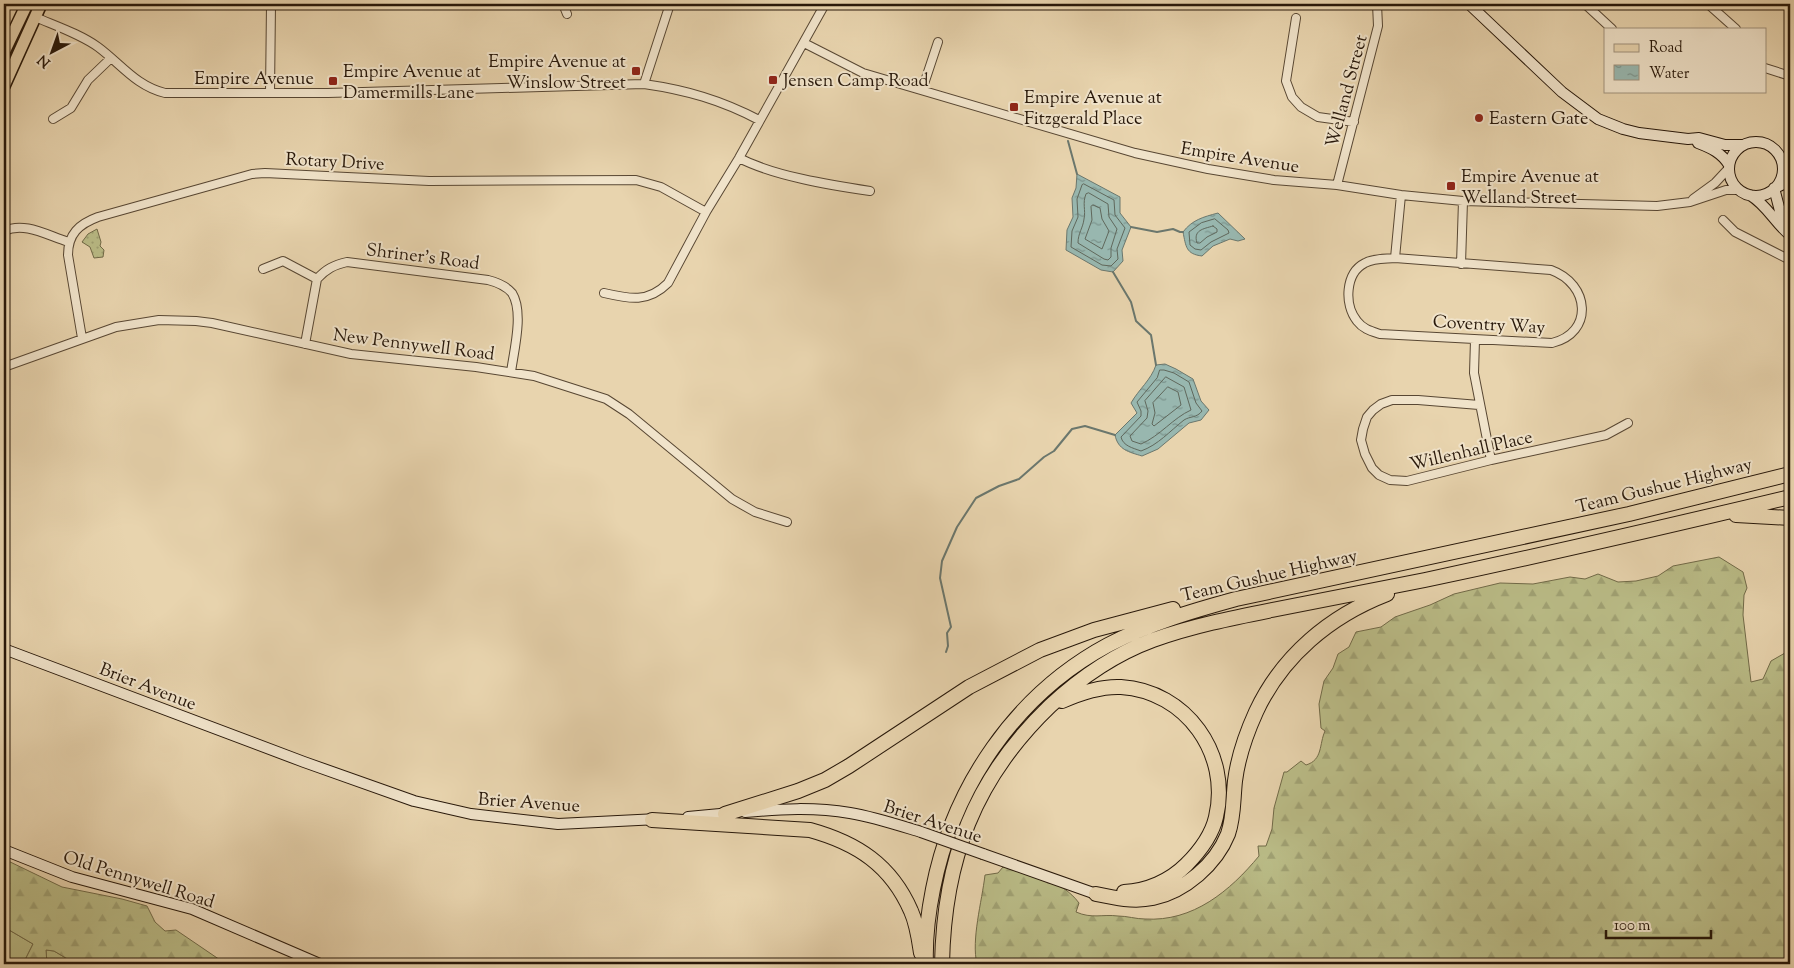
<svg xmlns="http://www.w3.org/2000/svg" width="1794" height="968" font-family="'Sorts Mill Goudy',serif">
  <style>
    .grass { fill: #babc87; stroke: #716a48 }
    .forest { fill: url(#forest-firs); stroke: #716a48 }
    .park { fill: url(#park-dots); stroke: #716a48 }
    .water { fill: url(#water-ripples); stroke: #6b776d }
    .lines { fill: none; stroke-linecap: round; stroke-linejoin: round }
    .shore { stroke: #60685c; stroke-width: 1 }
    .stream { stroke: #6b776d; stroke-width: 2 }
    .street-casing { stroke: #584733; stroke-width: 10 }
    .secondary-casing { stroke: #28180a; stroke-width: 12 }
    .primary-casing { stroke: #28180a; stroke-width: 14 }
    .highway-casing { stroke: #28180a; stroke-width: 16 }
    .street { stroke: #f0e3ca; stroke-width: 8 }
    .secondary { stroke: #f0e3ca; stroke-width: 10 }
    .primary { stroke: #e8d4ae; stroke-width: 11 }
    .highway { stroke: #e8d4ae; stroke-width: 14 }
    .secondary-bridge-casing { stroke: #28180a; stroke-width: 12; stroke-linecap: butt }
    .secondary-bridge { stroke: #f0e3ca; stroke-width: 10 }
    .poi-dot { fill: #8f2418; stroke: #f0e3ca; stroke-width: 2 }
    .labels { text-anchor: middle; stroke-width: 4; stroke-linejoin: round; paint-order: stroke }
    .poi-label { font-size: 18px; fill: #28180a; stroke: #f0e3ca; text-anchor: start }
    .street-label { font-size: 18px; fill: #28180a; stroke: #f0e3ca }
  </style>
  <defs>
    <pattern id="forest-firs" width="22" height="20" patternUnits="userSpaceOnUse" patternTransform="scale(1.25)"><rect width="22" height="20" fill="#babc87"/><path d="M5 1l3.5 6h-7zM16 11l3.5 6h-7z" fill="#a0a173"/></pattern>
    <pattern id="park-dots" width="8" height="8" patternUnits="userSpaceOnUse" patternTransform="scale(1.25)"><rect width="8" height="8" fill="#babc87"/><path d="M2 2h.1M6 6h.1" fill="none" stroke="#a0a173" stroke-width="1.8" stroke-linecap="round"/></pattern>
    <pattern id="water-ripples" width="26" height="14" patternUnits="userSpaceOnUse" patternTransform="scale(1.25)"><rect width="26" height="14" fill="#98b7af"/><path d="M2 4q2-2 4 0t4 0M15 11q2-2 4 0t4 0" fill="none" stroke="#7c948d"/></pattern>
  </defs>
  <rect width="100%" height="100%" fill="#e8d4ae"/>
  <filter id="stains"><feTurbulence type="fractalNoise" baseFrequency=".004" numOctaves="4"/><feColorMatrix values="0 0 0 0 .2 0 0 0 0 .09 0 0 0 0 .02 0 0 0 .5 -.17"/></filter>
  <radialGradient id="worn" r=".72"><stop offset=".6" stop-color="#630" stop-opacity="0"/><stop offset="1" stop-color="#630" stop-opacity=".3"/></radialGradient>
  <path class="grass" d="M4,927L33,944L23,964H4Z
    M46,950L54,951L76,964H47Z"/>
  <path class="forest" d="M1719,557L1743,572L1747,588L1744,595L1743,615L1751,682L1763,679L1771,661L1785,653L1790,658V964H977C971,940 982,901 985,875L998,873L1003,867C1030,873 1062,880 1079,903L1076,912C1092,919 1102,914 1118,916C1127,916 1136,919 1145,919C1193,922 1230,891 1259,856L1258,846H1266L1272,829L1274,808L1284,772H1287L1301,761L1306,765C1323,760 1319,744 1325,731L1321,728L1319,704L1324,681L1333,668L1338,654L1349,647L1356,632L1381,627L1395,617L1430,605L1454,594L1500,583L1533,584L1570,577L1585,579L1598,574L1618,582L1636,581L1658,576L1673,566Z
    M4,859L62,887L122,899L147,906L155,922L165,931L176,930L226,964H76L54,951L46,950L47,964H23L33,944L4,927Z"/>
  <path class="park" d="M97,229L101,242L100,246L104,250L103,257L94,258L90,247L82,242L88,234Z"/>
  <path class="water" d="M1077,174L1120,197V213L1131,227L1122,250L1123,261L1113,272L1101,270L1066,250L1067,230L1073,217L1072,198L1076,188Z
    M1218,213L1245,239L1238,241L1230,239L1213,246L1202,256C1186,254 1186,247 1183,232C1192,220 1203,217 1218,213Z
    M1165,364L1176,369L1193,379L1201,401L1209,410L1201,420L1189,423L1158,449L1142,456C1129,452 1118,450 1115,435L1137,413L1131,403C1139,389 1151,380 1156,365Z"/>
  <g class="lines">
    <path class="shore" d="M1084,184L1114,200L1115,215L1125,228L1117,249L1118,259L1111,266L1102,265L1071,247L1072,231L1078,217L1077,199L1082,185Z
      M1089,193L1108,204L1109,217L1117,229L1111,248V257L1108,260L1104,259L1078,243C1078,233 1083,228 1084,219C1086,210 1082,203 1086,194Z
      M1093,205L1100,208L1102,219L1109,231L1102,249L1085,239L1092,220L1091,207Z
      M1215,219L1228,230L1229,233L1211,242L1201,250L1195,249L1190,245L1189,232L1201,223Z
      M1213,226L1217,229V232L1207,237L1200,243H1197C1193,230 1203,229 1213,226Z
      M1160,370H1164L1174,373L1189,382L1196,403L1202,411C1197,418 1190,416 1184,420C1170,431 1158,445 1141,451C1133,448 1123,446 1121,437L1141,416V411L1137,402L1157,378Z
      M1166,377L1184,387L1191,410C1173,418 1160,436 1141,444L1132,441L1130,436L1147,418L1148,411L1145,401Z
      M1168,387L1178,392L1181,405L1154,426L1152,424L1155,413L1153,403Z"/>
    <path class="stream" d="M1068,141L1077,174
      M1131,227L1157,232L1173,229L1180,232H1183
      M1113,272L1131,302L1136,321L1151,335L1156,365
      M946,652L948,646L947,633L951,627L940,578L942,561L957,527L976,498L999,486L1019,479L1044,457L1054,451L1072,429L1085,426L1115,435"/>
    <g class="street-casing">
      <path id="street" d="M563,4L567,14
        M1585,4L1612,29
        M1708,4L1736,29
        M35,17C56,26 80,34 98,47C121,64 136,86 165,93H328L644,84C686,90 721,100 759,120
        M1296,18L1286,81L1292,97L1301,107L1318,117L1354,122
        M804,43L863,73L1135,153L1208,169L1274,180L1337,185L1401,195L1463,201L1657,206L1690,202L1726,190H1739
        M1765,68L1790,76
        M644,84L670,4
        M922,90L938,42
        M270,93L271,4
        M53,119L71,108L88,80L111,58
        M739,158C774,176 830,185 870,191
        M1337,185L1378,26L1377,4
        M1693,199L1715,183L1729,168
        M1723,220L1735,232L1790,260
        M4,231C25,221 48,236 69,242
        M1395,258L1551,270C1590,284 1594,333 1552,343L1380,334C1371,331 1363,329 1357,321C1344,305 1345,273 1365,263C1374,258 1385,259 1395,258Z
        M1395,258L1401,195
        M1461,264L1463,201
        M263,269L283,261L317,279
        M604,293C630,299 648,303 668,283L706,212L739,158L825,4
        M82,338L68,255C68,234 79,224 98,217L252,174L265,173L429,181L636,180L661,187L706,212
        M1475,340L1474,373L1491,460
        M305,344L317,279C326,269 334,265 347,262L488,280C496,282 506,286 512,293C524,312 514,350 511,372
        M4,367L116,327L159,320L196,321L212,323L351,354L476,367L534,376L606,399L629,414L732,499L755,512L787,522
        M1479,405L1418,400H1392L1381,404L1373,410L1367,417L1363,429L1361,440L1365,454L1372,468L1379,475L1390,480L1407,481L1491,460L1606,435L1628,423"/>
    </g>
    <g class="secondary-casing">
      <path id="secondary" d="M1469,4L1562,92L1598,119L1623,129L1639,133L1688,139L1699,138L1725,145H1743
        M1729 169a27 27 0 1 1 54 0a27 27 0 1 1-54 0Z
        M1698,143C1711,148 1722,153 1729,165
        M1774,188L1780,211L1790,228
        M1775,188L1790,181
        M1750,195C1767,205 1775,223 1790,235
        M1790,203L1789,214L1790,220
        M4,649L304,762L414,801L471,814L558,824L658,819
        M745,812C780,809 815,807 850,813C874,817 898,825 921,832
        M688,817L731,813
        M4,850L72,877L192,909L320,964
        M983,854L1096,894"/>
    </g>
    <g class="primary-casing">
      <path id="primary" d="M4,52L27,4
        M4,86L41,4"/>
    </g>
    <g class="highway-casing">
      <path id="highway" d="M1736,515L1790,518
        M1062,701C1080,693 1100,686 1121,687C1186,691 1231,754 1216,817C1212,835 1199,852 1186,865C1170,881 1147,891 1124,892
        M725,814L798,791L825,780L849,766L969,687L1040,650L1094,630L1173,609
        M652,820L810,830C857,843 891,865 911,911C917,924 919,940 921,953
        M1096,894C1115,898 1134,902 1153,898C1185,891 1216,864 1228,834C1234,817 1233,799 1235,781C1238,757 1246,734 1256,712C1282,656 1330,616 1387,594
        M926,964C925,939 928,914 933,889C953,787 1015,695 1108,645C1148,624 1192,611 1236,599L1629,514L1790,474
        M942,964C944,860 974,779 1050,706C1080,678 1115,654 1153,640C1192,626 1232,618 1272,610C1323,600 1374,590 1425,580C1547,554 1669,526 1790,497"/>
    </g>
    <use href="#street" class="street"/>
    <use href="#secondary" class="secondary"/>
    <use href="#primary" class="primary"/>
    <use href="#highway" class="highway"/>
    <g class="secondary-bridge-casing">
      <path id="secondary-bridge" d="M921,832L983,854"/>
    </g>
    <use href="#secondary-bridge" class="secondary-bridge"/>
  </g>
  <g class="poi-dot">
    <rect x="631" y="66" width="10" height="10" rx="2.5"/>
    <rect x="768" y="75" width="10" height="10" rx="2.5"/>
    <rect x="328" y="76" width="10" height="10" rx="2.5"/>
    <rect x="1009" y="102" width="10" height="10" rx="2.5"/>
    <circle cx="1479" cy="118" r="5"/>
    <rect x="1446" y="181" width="10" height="10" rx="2.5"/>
  </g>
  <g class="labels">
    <g class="poi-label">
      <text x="626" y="67" text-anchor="end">Empire Avenue at<tspan x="626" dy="21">Winslow Street</tspan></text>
      <text x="343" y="77">Empire Avenue at<tspan x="343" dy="21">Damermills Lane</tspan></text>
      <text x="783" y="86">Jensen Camp Road</text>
      <text x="1024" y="103">Empire Avenue at<tspan x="1024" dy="21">Fitzgerald Place</tspan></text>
      <text x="1489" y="124">Eastern Gate</text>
      <text x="1461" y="182">Empire Avenue at<tspan x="1461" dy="21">Welland Street</tspan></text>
    </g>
    <g class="street-label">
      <text x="254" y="84">Empire Avenue</text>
      <text transform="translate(1346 91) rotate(-75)" y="6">Welland Street</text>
      <text transform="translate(1240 157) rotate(9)" y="6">Empire Avenue</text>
      <text transform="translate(335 161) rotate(3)" y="6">Rotary Drive</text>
      <text transform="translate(423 256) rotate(7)" y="6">Shriner's Road</text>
      <text transform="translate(1489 324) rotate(3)" y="6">Coventry Way</text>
      <text transform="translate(414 344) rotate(7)" y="6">New Pennywell Road</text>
      <text transform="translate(1471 450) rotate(-13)" y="6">Willenhall Place</text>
      <text transform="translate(1664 485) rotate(-14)" y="6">Team Gushue Highway</text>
      <text transform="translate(1269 575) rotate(-13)" y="6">Team Gushue Highway</text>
      <text transform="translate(148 686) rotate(21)" y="6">Brier Avenue</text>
      <text transform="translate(529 802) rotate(4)" y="6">Brier Avenue</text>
      <text transform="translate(933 821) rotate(18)" y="6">Brier Avenue</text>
      <text transform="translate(139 879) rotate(17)" y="6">Old Pennywell Road</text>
    </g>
  </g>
  <rect width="1794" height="968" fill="none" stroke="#e8d4ae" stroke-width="20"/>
  <rect x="5" y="5" width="1784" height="958" fill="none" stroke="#28180a" stroke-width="2.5"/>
  <rect x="10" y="10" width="1774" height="948" fill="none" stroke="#28180a"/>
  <rect x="1604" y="28" width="162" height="65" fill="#f0e3ca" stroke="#a0927d"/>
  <rect x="1614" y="44" width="25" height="8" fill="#e8d4ae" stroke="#a0927d"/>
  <text x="1649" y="52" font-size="15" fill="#28180a">Road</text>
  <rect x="1614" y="65" width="25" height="15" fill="url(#water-ripples)" stroke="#a0927d"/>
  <text x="1649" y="78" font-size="15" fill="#28180a">Water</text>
  <g transform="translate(52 52) rotate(221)" stroke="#f0e3ca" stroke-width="4" paint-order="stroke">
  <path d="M0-4L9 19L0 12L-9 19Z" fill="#28180a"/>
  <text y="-8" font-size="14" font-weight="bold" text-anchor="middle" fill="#28180a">N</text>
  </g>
  <path d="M1606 930v8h105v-8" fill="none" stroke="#28180a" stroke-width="2.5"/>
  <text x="1614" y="930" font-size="15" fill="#28180a" stroke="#f0e3ca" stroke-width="4" paint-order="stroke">100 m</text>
  <rect width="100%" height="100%" filter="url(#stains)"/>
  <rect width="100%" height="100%" fill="url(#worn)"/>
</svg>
